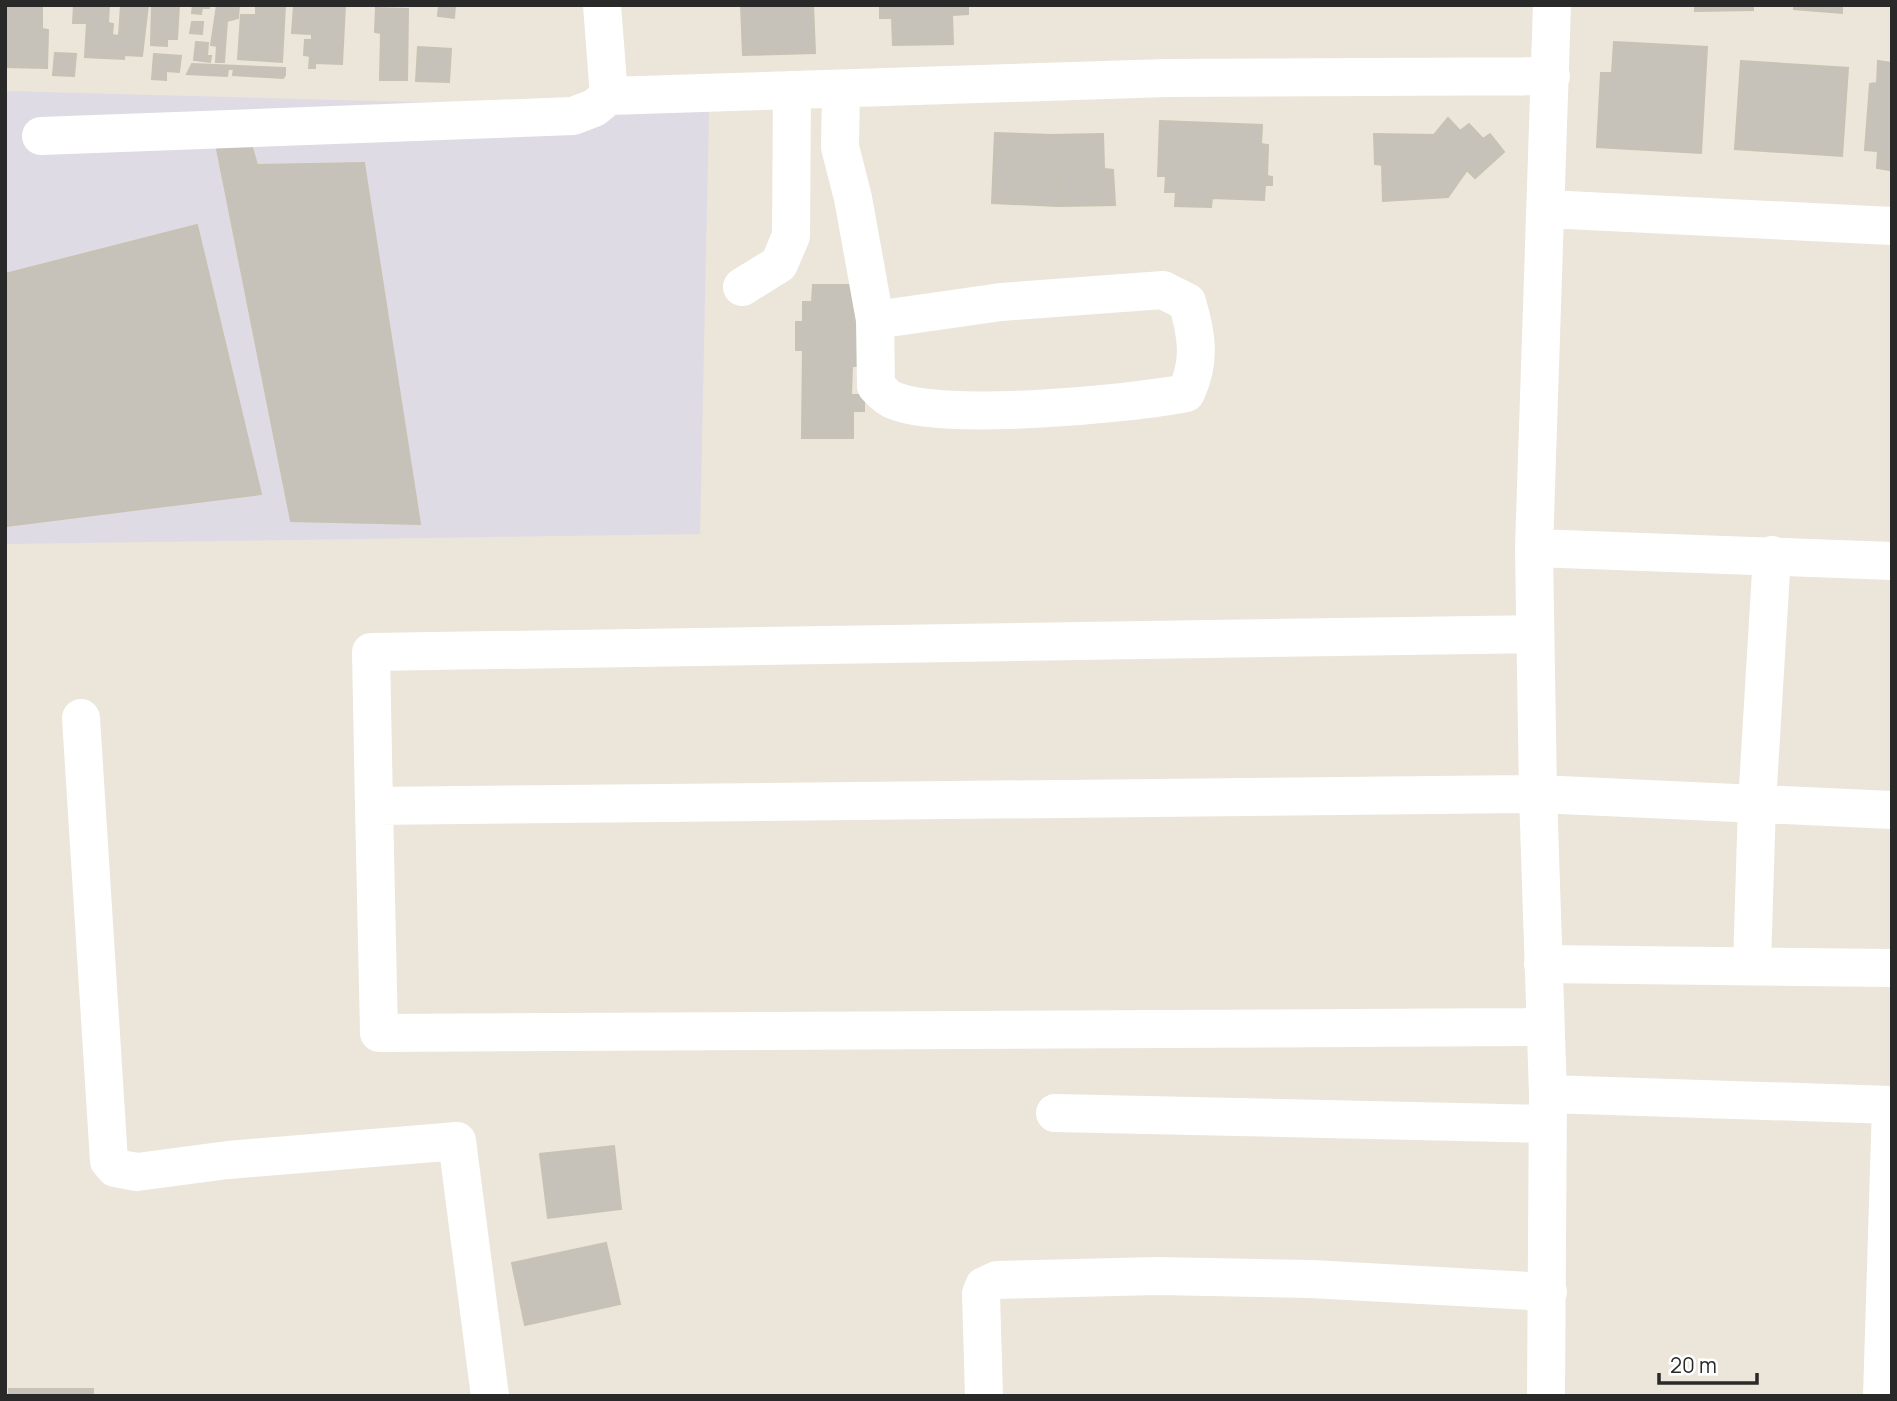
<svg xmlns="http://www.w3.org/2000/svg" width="1897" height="1401" font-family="Manrope,sans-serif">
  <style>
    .industrial { fill: #dedbe4 }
    .building { fill: #c7c2b9; stroke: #c7c2b3; stroke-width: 2 }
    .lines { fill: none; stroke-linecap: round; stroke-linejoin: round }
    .minor { stroke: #fff; stroke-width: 38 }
  </style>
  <rect width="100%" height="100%" fill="#ece5d9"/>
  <path class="industrial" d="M5,91L709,110L700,534L5,544Z"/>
  <path class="building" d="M5,5H42V29L48,30L47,68L5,67Z
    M74,5H109L108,23L113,24L112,35L119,36L121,5H148L142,56L124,55V59L85,57L87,23H73Z
    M152,5H179L177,39H167V46L151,45Z
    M193,5H209V8H202L201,14L192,13Z
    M217,5H239L238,18L227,21L224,62H216L217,46L211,45Z
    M256,5H285L282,62L238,59L241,15H256Z
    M294,5H345L342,64L315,63V68H309L310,56L304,55L305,40H312V34L292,33Z
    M439,5H455L454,18L438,16Z
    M741,5H813L815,53L743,55Z
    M880,5H968V14L952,15L953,44L893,45L892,18H880Z
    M1695,5H1753V10L1695,11Z
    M1794,5H1842V13L1794,9Z
    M376,8L408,9L407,80H380L381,33L375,32Z
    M192,22H203L202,34L190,33Z
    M196,42L208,43L207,56H211L210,62L194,60Z
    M1614,42L1707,47L1701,153L1597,147L1601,73H1612Z
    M418,47L451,49L449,82L416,81Z
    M55,53L76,54L74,76L53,75Z
    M154,54L181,56L179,72L166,71V80L152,79Z
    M1741,61L1848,68L1842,156L1735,149Z
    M1878,61L1892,63L1890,170L1877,168L1878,151L1865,150L1870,84L1877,83Z
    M192,64L285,68V75L283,78L233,75L234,69H228L227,76L187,74Z
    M1448,118L1460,131L1469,124L1483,139L1490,134L1504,152L1475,178L1467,170L1448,197L1383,201L1382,165L1375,164L1374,134L1434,135Z
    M1160,121L1262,125L1261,144L1268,145L1267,176L1272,177V185H1265L1264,200L1212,198L1211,207L1175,206L1176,192H1165L1166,176H1158Z
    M995,133L1051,135L1049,176H1059L1058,206L992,203Z
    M1103,134L1104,169L1113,170L1115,205L1058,206L1059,176H1049L1051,135Z
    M251,144L257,165L364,163L420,524L291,521L217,149Z
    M197,225L261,494L5,526V274Z
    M813,285H854L858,366H852L851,395H864V411H853V438H802L803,350H796V322H803V302H812Z
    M614,1146L621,1209L548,1218L540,1154Z
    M606,1243L620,1304L525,1325L512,1263Z
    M9,1389H93V1396H9Z"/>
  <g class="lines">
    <path class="minor" d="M602,5L609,96
      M841,89L840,147L853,198L875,320L876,386C881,391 887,398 893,400C941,422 1130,404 1186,393C1201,361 1197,335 1187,302L1163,290L1001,302L875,320
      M41,136L573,116L594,108L609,96L1167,78L1551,76
      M1547,209L1892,226
      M742,287L779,264L791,236L792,90
      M1534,548L1892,561
      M1535,634L371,652L374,806L1538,794L1892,810
      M81,718L109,1161L115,1168L137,1172L228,1160L457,1141L490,1396
      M374,806L379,1033L1545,1027
      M1543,964L1892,968
      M1752,965L1757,803L1772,555
      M1548,1094L1892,1105
      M1055,1113L1548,1124
      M984,1396L981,1294L984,1286L997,1280L1157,1276L1311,1279L1548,1292
      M1546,1396L1548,1094L1538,794L1534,548L1552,5
      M1882,1396L1891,1105"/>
  </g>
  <rect width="1897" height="1401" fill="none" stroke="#292929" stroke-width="14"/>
  <path d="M1659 1373v10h98v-10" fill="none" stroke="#292929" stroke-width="3.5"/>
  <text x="1670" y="1373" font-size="21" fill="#292929" stroke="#ffffff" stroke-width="5" paint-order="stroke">20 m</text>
</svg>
